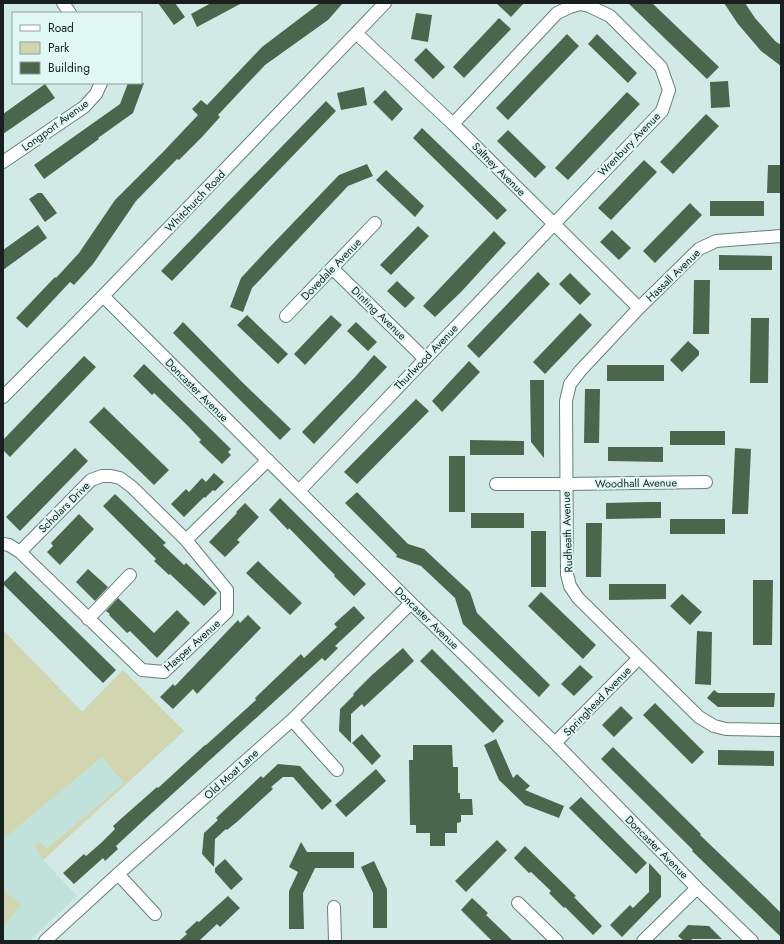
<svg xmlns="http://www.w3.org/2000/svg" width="784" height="944" font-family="Jost,sans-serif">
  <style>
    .built { fill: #c0e2db }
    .green { fill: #d1d6b1 }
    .building { fill: #4a664d }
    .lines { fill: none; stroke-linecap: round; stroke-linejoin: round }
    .street-casing { stroke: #687e7a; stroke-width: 14 }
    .street { stroke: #fff; stroke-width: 12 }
    .labels { text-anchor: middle; stroke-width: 4; stroke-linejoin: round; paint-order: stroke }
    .street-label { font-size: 11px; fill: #17201e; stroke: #dff8f3 }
  </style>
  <rect width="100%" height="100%" fill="#d2eae5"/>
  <path class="built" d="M3,630L82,712L123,670L184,731L43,860L77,896L29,941H3Z"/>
  <path class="green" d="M3,630L82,712L123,670L184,731L43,860L40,856L35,845L40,842L47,849L124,783L102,757L3,839Z
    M3,890L21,905L3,927Z"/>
  <path class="building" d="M158,3H175L185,17L174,25Z
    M211,3H242L197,27L191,14Z
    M320,3H343L328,20L265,65L218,115L220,117L202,137L179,160L177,159L136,201L93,264L74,285L70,282L27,328L16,318L55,277L56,278L79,253L115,200L163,152L198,115L192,109L201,100L207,105L262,47Z
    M496,3H524L511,17Z
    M628,3H652L719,67L707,79Z
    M724,3H745L755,18L775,41L781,45V66L761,51L738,24Z
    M416,13L432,15L428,42L411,39Z
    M499,18L511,29L464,78L453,67Z
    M567,34L579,46L508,120L496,108Z
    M597,34L637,73L628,83L588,44Z
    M426,48L445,67L433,79L414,60Z
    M728,81L730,107L711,108L710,82Z
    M128,83H144L133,113L98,138L99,139L44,179L34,165L120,104Z
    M45,84L55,98L3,134V114Z
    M364,87L367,105L341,110L337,93Z
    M385,90L403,109L392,121L373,102Z
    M627,92L640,104L568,180L555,168Z
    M326,101L336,111L172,281L161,271Z
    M706,114L719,126L673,174L660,162Z
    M422,128L507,210L497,220L413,138Z
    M508,130L546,167L535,178L497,141Z
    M644,160L657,172L611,220L598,208Z
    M367,164L373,176L348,186L252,288L243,312L230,307L241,278L266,251L339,175Z
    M768,165H781V193H767Z
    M386,170L424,206L415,217L376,180Z
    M38,193H42L57,213L45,222L29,199Z
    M710,201H764V216H710Z
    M690,203L702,215L655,263L643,251Z
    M38,225L47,238L3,270V250Z
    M418,226L429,236L391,275L380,265Z
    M612,230L631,248L619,260L600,242Z
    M494,231L506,243L461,292L435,317L423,306L441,287Z
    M719,255L772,256V270H719Z
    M538,272L550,284L479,358L467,346Z
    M570,273L591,294L580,305L559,284Z
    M694,280H710L709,334H693Z
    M397,281L415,298L405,308L387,291Z
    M580,313L592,325L545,374L533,362Z
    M247,315L288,354L278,364L237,325Z
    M331,315L342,325L305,365L294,354Z
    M751,318H769L768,383H750Z
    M183,322L242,382L291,429L280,440L173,333Z
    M356,322L377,342L368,351L347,331Z
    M688,341L699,351V355L682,372L670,360Z
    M374,355L387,367L314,444L302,432L356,376Z
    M84,356L96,367L10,457L3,450V440Z
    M469,361L480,372L442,412L432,401Z
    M144,364L231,449L228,452L231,455L222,464L199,442L201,440L188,426L154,393L152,395L133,376Z
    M607,365H664V381H607Z
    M530,380H544V458L531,442Z
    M585,389H600L599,443H584Z
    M416,399L429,411L357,484L344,472Z
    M104,407L169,470L154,485L89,422Z
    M670,431H725V445H670Z
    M470,440L524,441V455H470Z
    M608,447H663V462L608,461Z
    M75,448L88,461L20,531L6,517Z
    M735,448L751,449L748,514H732Z
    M449,456H465V512H449Z
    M214,473L224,482L215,491L213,490L205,498L204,497L184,517L171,504L186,489L189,492L202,478L206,482Z
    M357,492L408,544L424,549L470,592L477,613L550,685L539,697L463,624L455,598L421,566L396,557L397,555L345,503Z
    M115,494L166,543L163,545L184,565L186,563L217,593L204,606L170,574L169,575L154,561L156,559L103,506Z
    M280,498L366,584L354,596L334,576L335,575L322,562L289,528L288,530L269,510Z
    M647,502H661V518L606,519V503Z
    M245,503L259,517L237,540L240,542L225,557L209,542L237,513L236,512Z
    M471,513H524V528H471Z
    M79,514L94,529L60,565L47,552L53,546L51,543Z
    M670,519H725V534H670Z
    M586,523H602L601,577H586Z
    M531,531H546V587H531Z
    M258,561L302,603L290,615L246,573Z
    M88,569L108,587L95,601L76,582Z
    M15,571L116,670L103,683L3,584V583Z
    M753,580H773L772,645H753Z
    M609,584H666V599L609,600Z
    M541,592L596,645L583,659L528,606Z
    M682,594L702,612L690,625L670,606Z
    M118,598L154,633L177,610L190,623L157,658L130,631L127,633L109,615L110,614L106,611Z
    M354,606L365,618L335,646L338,648L325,661L322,658L144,820L116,846L118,849L105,861L103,858L74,884L63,873L84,854L86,856L101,843L115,829L113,826L123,817L157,787L158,788L205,745H206L256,700L255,698L301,654L304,658L337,627L334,624Z
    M248,615L261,628L197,694L193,689L173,709L160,697L173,684L175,686L238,620L240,623Z
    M697,631L712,632L711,685L695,684Z
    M403,648L414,661L364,707L362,704L351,714V743L339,731L340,709L354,695L353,694L372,675Z
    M432,649L504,721L493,733L420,661Z
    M580,665L593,677L574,696L561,684Z
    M714,690L718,693H775L774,707H718L707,698Z
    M655,703L704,752L692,764L643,715Z
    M621,706L633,718L614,737L602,725Z
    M362,734L381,756L372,765L352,743Z
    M496,739L513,778L517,774L530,786L525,790L564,806L559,818L525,805L499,780L484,745Z
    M413,745H452L453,767H458V793H460V799H472L473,815H461V822L457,823V833H445V846H430V833H416V825H410L409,760H413Z
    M613,747L701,834L700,835L768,900L781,913V937L692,851L693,850L601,759Z
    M718,750L774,751V766L718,765Z
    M278,764L300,766L332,801L322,810L293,777H283L271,787L273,789L238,821L227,830L226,829L215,839L214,867L202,854L204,833L218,820L216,818L261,776L263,778Z
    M376,769L386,781L346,817L335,805Z
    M581,797L647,863L636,874L569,808Z
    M497,840L507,850L466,892L455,881Z
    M301,842L307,852H354V868H315L303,893L304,929H289V891L298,872L289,867Z
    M525,846L576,896L574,897L602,926L593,935L565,907L564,908L549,893L551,891L531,872L529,873L514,858Z
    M225,859L243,879L231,890L215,872V868Z
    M374,861L387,889V928H373V893L361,867Z
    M649,863L661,876V897L622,937L610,925L630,905L633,908L649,892Z
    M228,896L240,908L220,927L217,924L199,941H179L187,934L185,932L197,921L199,922Z
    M472,898L488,913L486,915L513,941H492L461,910Z
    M688,925L709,926L722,939H692L691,941H684L678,936Z"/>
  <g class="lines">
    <g class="street-casing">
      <path id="street" d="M63,3L70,13
        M357,34L453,124L639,308
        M3,162L84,107L96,94L101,83
        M781,236L716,241L699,249L639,308L580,371L570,384L566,401L567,574L570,586L578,598L699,717L714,726L726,729L781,730
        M332,268L425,359
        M103,296L411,603L555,743L697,888L752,941
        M286,316L375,223
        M3,397L103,296L385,3
        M496,484H566L706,482
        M299,491L662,111L669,90L661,67L610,16L589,6L580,4L570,7L557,13L453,124
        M3,544L9,545L20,552L142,670L164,672L227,612V590L186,540L268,460
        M20,552L91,480L102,476H111L120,478L132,487L186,540
        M88,619L130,575
        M292,720L337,770
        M555,743L639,658
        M118,874L155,914
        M518,903L557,941
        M334,907L335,941
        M45,941L118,874L292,720L411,603
        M643,941L697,888"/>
    </g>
    <use href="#street" class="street"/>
  </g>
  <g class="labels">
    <g class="street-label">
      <text transform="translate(55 125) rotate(-36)" y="4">Longport Avenue</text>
      <text transform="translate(629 144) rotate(-46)" y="4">Wrenbury Avenue</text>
      <text transform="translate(499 169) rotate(45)" y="4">Saltney Avenue</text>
      <text transform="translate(195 201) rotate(-46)" y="4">Whitchurch Road</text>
      <text transform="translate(331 269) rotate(-46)" y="4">Dovedale Avenue</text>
      <text transform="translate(673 275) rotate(-44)" y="4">Hassall Avenue</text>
      <text transform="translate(379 313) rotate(44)" y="4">Dinting Avenue</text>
      <text transform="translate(426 357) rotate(-46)" y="4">Thurlwood Avenue</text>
      <text transform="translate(197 390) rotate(45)" y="4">Doncaster Avenue</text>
      <text transform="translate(636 483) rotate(-1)" y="4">Woodhall Avenue</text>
      <text transform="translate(64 507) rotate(-45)" y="4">Scholars Drive</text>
      <text transform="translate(567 532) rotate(-92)" y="4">Rudheath Avenue</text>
      <text transform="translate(427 618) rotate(44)" y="4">Doncaster Avenue</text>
      <text transform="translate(192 645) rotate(-42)" y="4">Hasper Avenue</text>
      <text transform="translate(597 701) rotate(-46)" y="4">Springhead Avenue</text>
      <text transform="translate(231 774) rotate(-42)" y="4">Old Moat Lane</text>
      <text transform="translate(657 847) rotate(45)" y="4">Doncaster Avenue</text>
    </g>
  </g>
  <rect width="784" height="944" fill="none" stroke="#17201e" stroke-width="8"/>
  <rect x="12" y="12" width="130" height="72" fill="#dff8f3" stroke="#8fa29e"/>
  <rect x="20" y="25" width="20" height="6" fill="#ffffff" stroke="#8fa29e"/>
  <text x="48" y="32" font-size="12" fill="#17201e">Road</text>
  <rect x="20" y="42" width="20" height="12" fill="#d1d6b1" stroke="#8fa29e"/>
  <text x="48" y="52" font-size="12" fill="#17201e">Park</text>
  <rect x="20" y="62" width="20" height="12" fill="#4a664d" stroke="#8fa29e"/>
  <text x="48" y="72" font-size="12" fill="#17201e">Building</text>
</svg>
